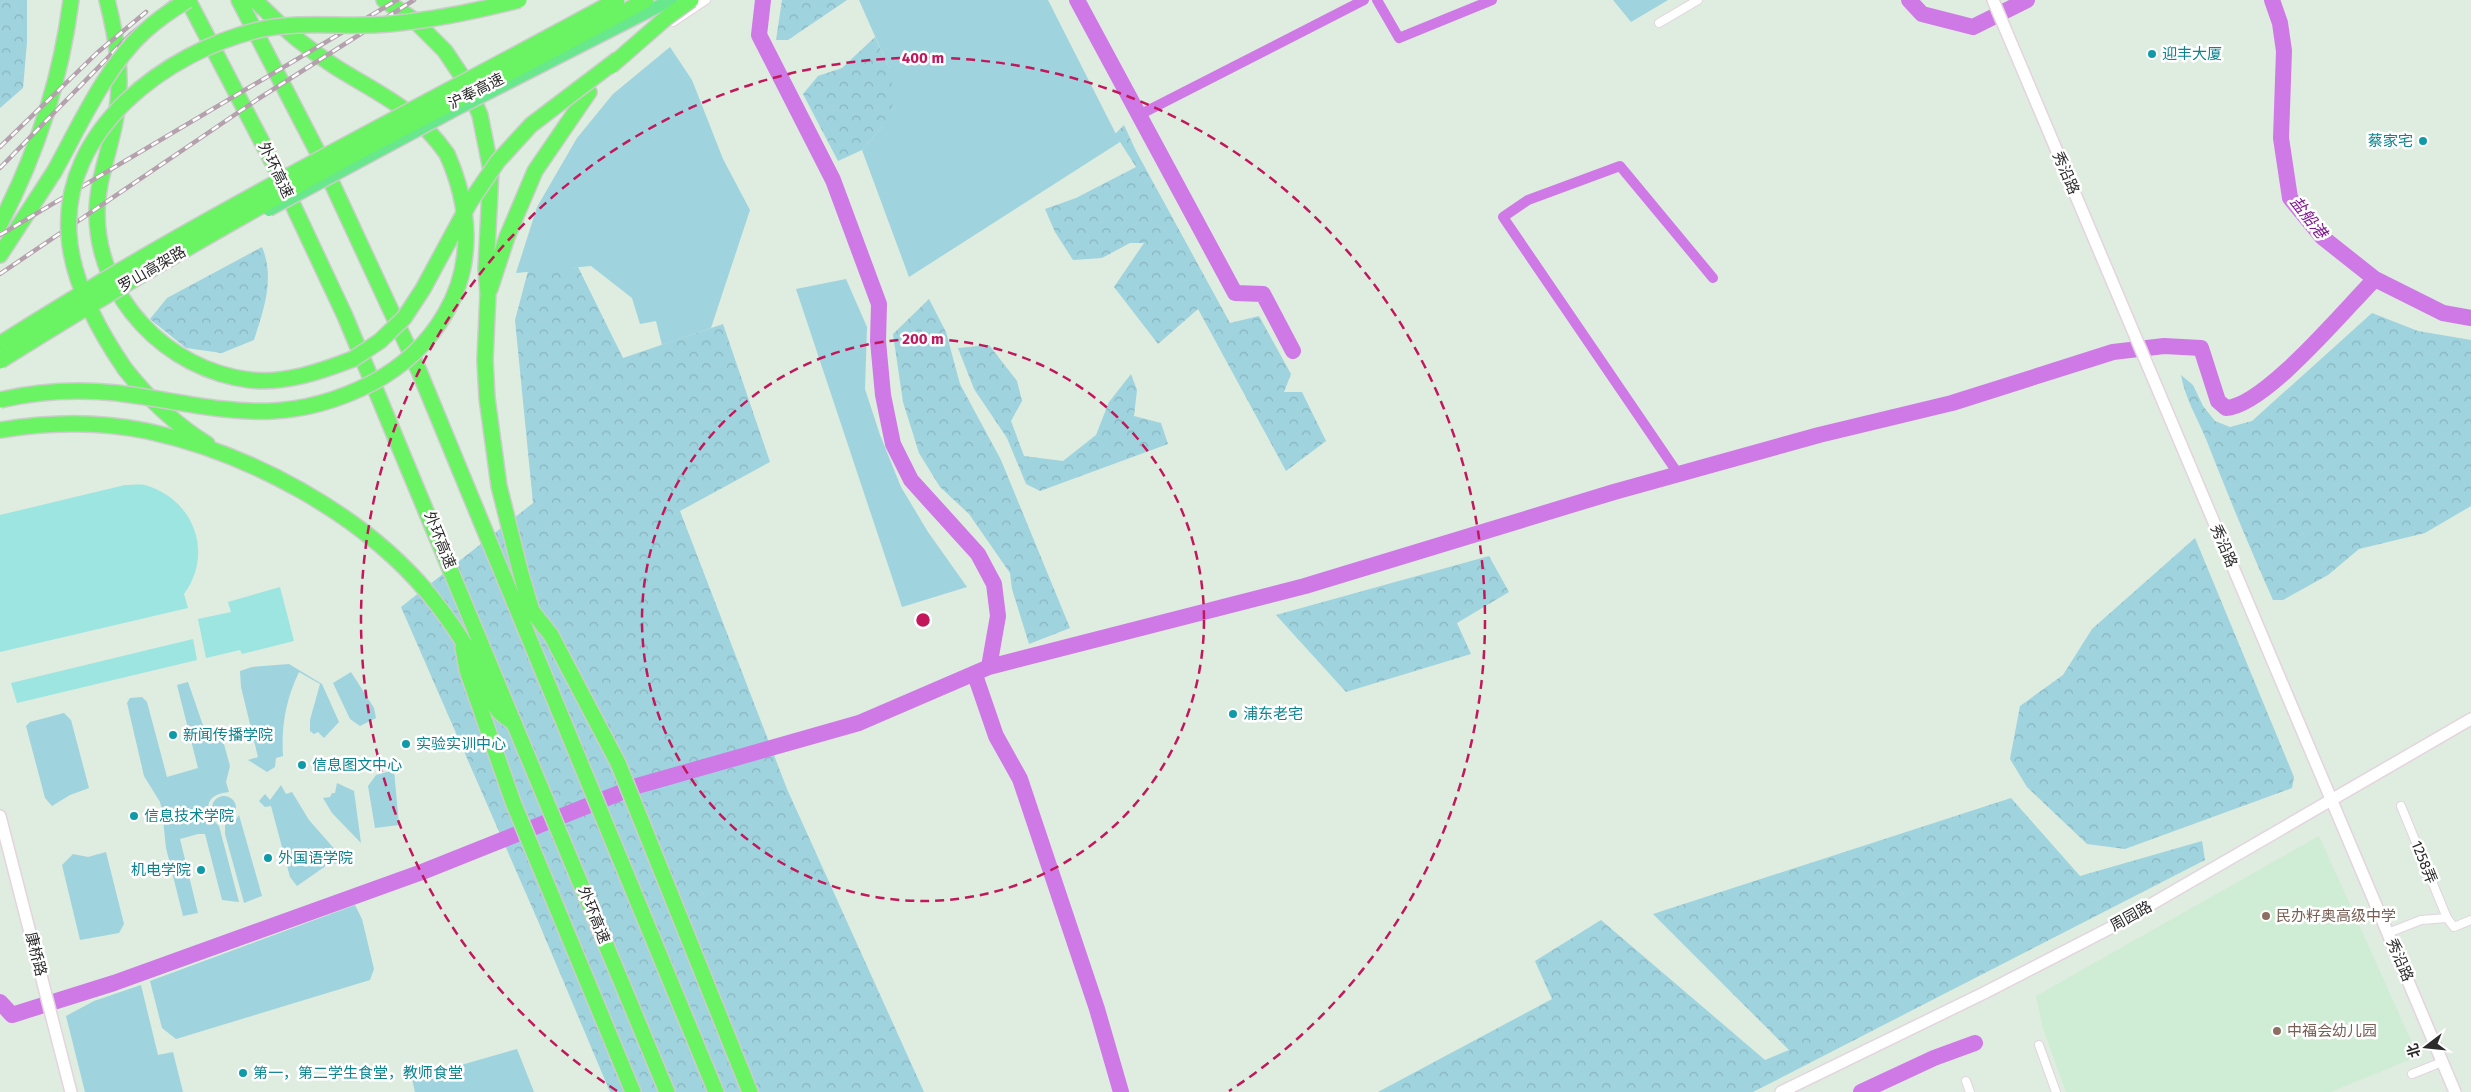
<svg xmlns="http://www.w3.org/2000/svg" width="2471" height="1092" font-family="'Fira Sans','Noto Sans SC',sans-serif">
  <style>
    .education { fill: #cfecd5 }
    .green { fill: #9fd3de }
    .forest { fill: url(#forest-crowns) }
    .pitch { fill: #9ce5e1 }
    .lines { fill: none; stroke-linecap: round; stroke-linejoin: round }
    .canal { stroke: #cf79e6; stroke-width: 10 }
    .river { stroke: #cf79e6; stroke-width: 16 }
    .street-casing { stroke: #e3d4de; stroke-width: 10 }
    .secondary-casing { stroke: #e3d4de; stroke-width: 14 }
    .highway-casing { stroke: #ccc; stroke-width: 18 }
    .street { stroke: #fff; stroke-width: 8 }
    .secondary { stroke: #fff; stroke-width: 11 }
    .highway { stroke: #6af363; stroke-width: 15 }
    .rail-casing { stroke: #b4a1ad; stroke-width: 4.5 }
    .rail { stroke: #fff; stroke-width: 2.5; stroke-dasharray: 8; stroke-linecap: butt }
    .primary-bridge-casing { stroke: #ccc; stroke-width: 15; stroke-linecap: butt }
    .highway-bridge-casing { stroke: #ccc; stroke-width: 18; stroke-linecap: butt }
    .primary-bridge { stroke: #69e78d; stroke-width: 12 }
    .highway-bridge { stroke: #6af363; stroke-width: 15 }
    .ring { fill: none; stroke: #c2185b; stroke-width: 2.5; stroke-dasharray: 9 6 }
    .culture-dot { fill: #0f9aa8; stroke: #fff; stroke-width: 2 }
    .education-dot { fill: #8d6e63; stroke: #fff; stroke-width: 2 }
    .labels { text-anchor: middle; stroke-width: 5; stroke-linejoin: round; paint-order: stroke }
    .culture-label { font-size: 15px; fill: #0d838f; stroke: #fff; text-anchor: start }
    .street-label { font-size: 15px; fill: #2b2b2b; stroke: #fff }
    .education-label { font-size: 15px; fill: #785e54; stroke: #fff; text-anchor: start }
    .water-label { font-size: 16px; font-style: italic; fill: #821793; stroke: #fff }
    .centre { fill: #c2185b; stroke: #fff; stroke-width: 2.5 }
    .ring-label { font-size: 15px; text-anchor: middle; font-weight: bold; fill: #c2185b; stroke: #fff; stroke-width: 5; stroke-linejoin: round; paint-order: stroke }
  </style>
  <defs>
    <pattern id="forest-crowns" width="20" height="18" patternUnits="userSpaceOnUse" patternTransform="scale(1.25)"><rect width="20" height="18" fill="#9fd3de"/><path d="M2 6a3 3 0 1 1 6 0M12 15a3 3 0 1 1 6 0" fill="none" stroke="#89b5bf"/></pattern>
  </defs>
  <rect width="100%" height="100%" fill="#dfece0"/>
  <path class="education" d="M2319,836L2418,1056L2331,1092H2066L2043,1028L2036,996Z"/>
  <path class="green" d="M859,0H1048L1120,142L909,277L862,150L882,127L889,68Z
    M1613,0H1668L1631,22Z
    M670,47L692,80L723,159L750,210L711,328L662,345L656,321L640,324L632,298L591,266L516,273L537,207L577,138L613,94Z
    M846,279L867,327L865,389L880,435L901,487L928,532L967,587L902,607L796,289Z
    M289,664L322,684L339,722L324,738L318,732L314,734L310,731V720L320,684L299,672C286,699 281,726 283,756L276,758L275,767L267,772L248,760L258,757L241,687L240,671L252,667Z
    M351,672L374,708L376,718L360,726L350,719L333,683Z
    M188,682L206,734L222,737L230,766L226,782L229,792C204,794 203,811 219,826L239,902L222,900L205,834H198L180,839L198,913L183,916L166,848L162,810L160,802L144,776L127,703L130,698L142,697L147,702L167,777L198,768L177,685Z
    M64,713L71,720L89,788L70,795L52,806L45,798L26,726L30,722Z
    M394,770L399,825L375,828L368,786L376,775Z
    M337,783L354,791L361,843L332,813L323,798L330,797L332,793H335Z
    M281,785L286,794L292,792L309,820L345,861L340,864L330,863L297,886L290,877L271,806L265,807L259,801L265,794L270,800Z
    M212 808a12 12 0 1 1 24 0a12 12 0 1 1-24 0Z
    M239,815L262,896L244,903L225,834V825L235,821Z
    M106,852L124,924L119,933L80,940L62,865L73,854L88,857Z
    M355,905L362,919L374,969L370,980L176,1039L162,1028L150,981Z
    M141,985L158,1055L173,1052L183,1092H85L66,1016L94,1001Z
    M517,1049L534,1092H415L412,1079Z"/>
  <path class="forest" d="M0,0H27V42L23,88L0,108Z
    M782,0H847L788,40H776Z
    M875,37L889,68L895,100L882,127L862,150L838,161L803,94L818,76L842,68Z
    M1124,125L1136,151L1230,323L1259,316L1291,374L1284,392H1302L1326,441L1286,471L1198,309L1158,344L1114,287L1144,243H1130L1102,258L1073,260L1055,232L1045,209L1076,198L1136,167L1115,134Z
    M262,247C275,278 264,309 254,340L222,353L186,348L150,319L167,298Z
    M578,267L623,358L723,324L770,462L680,511L787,789L924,1092H610L538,921L401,607L533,503L515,320L528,271Z
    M929,299L946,332L960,384L1001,460L1070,628L1029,644L1012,589L1010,573L969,514L940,487L919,453L903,402L893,334Z
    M2372,313L2418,331L2471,340V506L2425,533L2359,549L2328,575L2283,600H2273C2249,546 2227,493 2206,439C2197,417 2185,398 2181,375L2193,385L2203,406L2215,421L2230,427L2252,421Z
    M989,345L1017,381L1022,401L1011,421L1024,456L1063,461L1096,435L1109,402L1131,374L1137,390L1134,416L1161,423L1168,444L1040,491L1026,484L1007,438L974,389L958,348Z
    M2195,538L2294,777L2292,788L2125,849L2087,844L2027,787L2010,759L2020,706L2063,675L2092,629Z
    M1489,556L1509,592L1457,623L1471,654L1346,692L1276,615Z
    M2011,798L2080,876L2202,841L2205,860L1753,1092H1378L1552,999L1535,961L1601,920L1765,1060L1789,1050L1653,914Z"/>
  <path class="pitch" d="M125,485C131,485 139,484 145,485C194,499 214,553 184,594L188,608L0,652V515Z
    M280,587L294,641L242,654L240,650L206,658L198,619L231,612L228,602Z
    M193,639L197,660L17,703L11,683Z"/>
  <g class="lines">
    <path class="canal" d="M1377,0L1399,38L1492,0
      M1139,115L1364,0
      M1679,475L1503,217L1528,200L1620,166L1713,278"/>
    <path class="river" d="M763,0L759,35L833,180L879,304L878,341L883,395L893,444L911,480L978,554L994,584L998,616L989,667
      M1077,0L1235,293L1263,294L1293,351
      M1909,0L1922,14L1973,27L2027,0
      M2272,0L2280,23L2284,51L2281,138L2290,198L2322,237L2375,279L2443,313L2471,318
      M975,675L996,736L1020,779L1097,1009L1121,1092
      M0,1002L12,1015L114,983L422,872L637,786L859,723L989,667L1305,586L1614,492L1819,435L1952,403L2113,352L2164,346L2201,348L2218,401L2226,408C2265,406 2345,309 2375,279
      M1861,1092L1934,1058L1975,1043"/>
    <g class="street-casing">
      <path id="street" d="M673,22L706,0
        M1659,23L1698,0
        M2401,806L2447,918
        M2388,933L2421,920L2447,918L2454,927L2471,920
        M2039,1045L2056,1092
        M2412,1074L2442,1062
        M1966,1081L1970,1092"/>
    </g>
    <g class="secondary-casing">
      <path id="secondary" d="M1993,0L2455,1092
        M0,816L71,1092
        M1781,1092L1984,993L2112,927L2471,719"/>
    </g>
    <g class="highway-casing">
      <path id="highway" d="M107,0C117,39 123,77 116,116C111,149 97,179 97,213C97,298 167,370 250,380C285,384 322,371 353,359
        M188,0L277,171L345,316L667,1092
        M239,0L317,151L419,371L716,1092
        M255,0C279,25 305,47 334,66C380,95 414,107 447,154
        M384,0L414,20L445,51L465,81L480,115L491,170L486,269L488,293L485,360L487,398L499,486L521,574L532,611L551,635L618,763L750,1092
        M0,224C37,153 61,79 71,0
        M0,255L54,172
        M490,289L507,237L535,171L589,92
        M125,369C148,398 176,425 207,444
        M0,430C48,422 99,421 147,431C249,453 361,513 428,593C447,616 463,640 477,665C484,679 489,697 498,710C502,715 508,719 513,722
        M463,648L467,670L513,802L633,1092"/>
    </g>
    <use href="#street" class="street"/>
    <use href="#secondary" class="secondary"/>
    <use href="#highway" class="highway"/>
    <g class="rail-casing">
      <path id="rail" d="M0,147L98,52L146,12
        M0,168L131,34L174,0
        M0,235L397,0
        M0,274L258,99L414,0"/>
    </g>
    <use href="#rail" class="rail"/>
    <g class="primary-bridge-casing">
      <path id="primary-bridge" d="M269,210L457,109L671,0"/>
    </g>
    <g class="highway-bridge-casing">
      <path id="highway-bridge" d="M611,66L666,18L691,0
        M54,172C79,127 106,66 145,31C158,19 173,9 188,0
        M0,344C199,217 410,113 617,0
        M353,359L380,341L404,318L423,289L470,202L498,161L531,125L618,59
        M0,361C114,289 231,222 349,157C448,104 548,54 646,0
        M125,369C99,331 72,282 69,235C61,130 166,52 258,30C301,20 346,28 389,24C433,20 477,11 519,0
        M0,400C38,391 78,389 117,393C213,405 277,432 372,383C402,367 428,343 445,314C475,263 470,206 447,154"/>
    </g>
    <use href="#primary-bridge" class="primary-bridge"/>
    <use href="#highway-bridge" class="highway-bridge"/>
  </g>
  <g class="ring">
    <circle cx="923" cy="620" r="281"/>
    <path d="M617 1091A562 562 0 1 1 1229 1091"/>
  </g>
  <g class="culture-dot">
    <circle cx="2152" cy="54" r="5"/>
    <circle cx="2423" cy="141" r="5"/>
    <circle cx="1233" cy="714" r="5"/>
    <circle cx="173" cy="735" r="5"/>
    <circle cx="406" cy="744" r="5"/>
    <circle cx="302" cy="765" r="5"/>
    <circle cx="134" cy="816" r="5"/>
    <circle cx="268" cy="858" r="5"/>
    <circle cx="201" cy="870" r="5"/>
    <circle cx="243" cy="1073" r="5"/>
  </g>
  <g class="education-dot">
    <circle cx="2266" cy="916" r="5"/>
    <circle cx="2277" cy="1031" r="5"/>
  </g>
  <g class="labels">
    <g class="culture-label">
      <text x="2162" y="59">迎丰大厦</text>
      <text x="2413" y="146" text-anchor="end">蔡家宅</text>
      <text x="1243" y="719">浦东老宅</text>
      <text x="183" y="740">新闻传播学院</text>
      <text x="416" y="749">实验实训中心</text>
      <text x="312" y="770">信息图文中心</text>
      <text x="144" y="821">信息技术学院</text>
      <text x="278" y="863">外国语学院</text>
      <text x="191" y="875" text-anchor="end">机电学院</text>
      <text x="253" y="1078">第一，第二学生食堂，教师食堂</text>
    </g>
    <g class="street-label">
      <text transform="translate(476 91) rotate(-27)" y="5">沪奉高速</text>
      <text transform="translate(276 170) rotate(64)" y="5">外环高速</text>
      <text transform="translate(2066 173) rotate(67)" y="5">秀沿路</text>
      <text transform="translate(152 269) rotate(-30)" y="5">罗山高架路</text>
      <text transform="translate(440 540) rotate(68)" y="5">外环高速</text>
      <text transform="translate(2224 546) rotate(67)" y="5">秀沿路</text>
      <text transform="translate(2424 862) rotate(68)" y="5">1258弄</text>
      <text transform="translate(594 915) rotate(68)" y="5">外环高速</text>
      <text transform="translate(2131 916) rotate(-29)" y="5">周园路</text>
      <text transform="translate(36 954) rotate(76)" y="5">康桥路</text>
      <text transform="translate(2400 960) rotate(67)" y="5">秀沿路</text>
    </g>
    <g class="education-label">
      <text x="2276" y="921">民办籽奥高级中学</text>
      <text x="2287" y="1036">中福会幼儿园</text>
    </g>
    <g class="water-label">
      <text transform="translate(2309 217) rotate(52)" y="6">盐船港</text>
    </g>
  </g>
  <circle cx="923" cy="620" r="8" class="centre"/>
  <g class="ring-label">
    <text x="923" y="63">400 m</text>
    <text x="923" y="344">200 m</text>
  </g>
  <g transform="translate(2426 1047) rotate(254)" stroke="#ffffff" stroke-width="4" paint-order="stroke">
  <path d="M0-4L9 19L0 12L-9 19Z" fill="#2b2b2b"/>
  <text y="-8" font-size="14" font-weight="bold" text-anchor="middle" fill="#2b2b2b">北</text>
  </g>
</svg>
